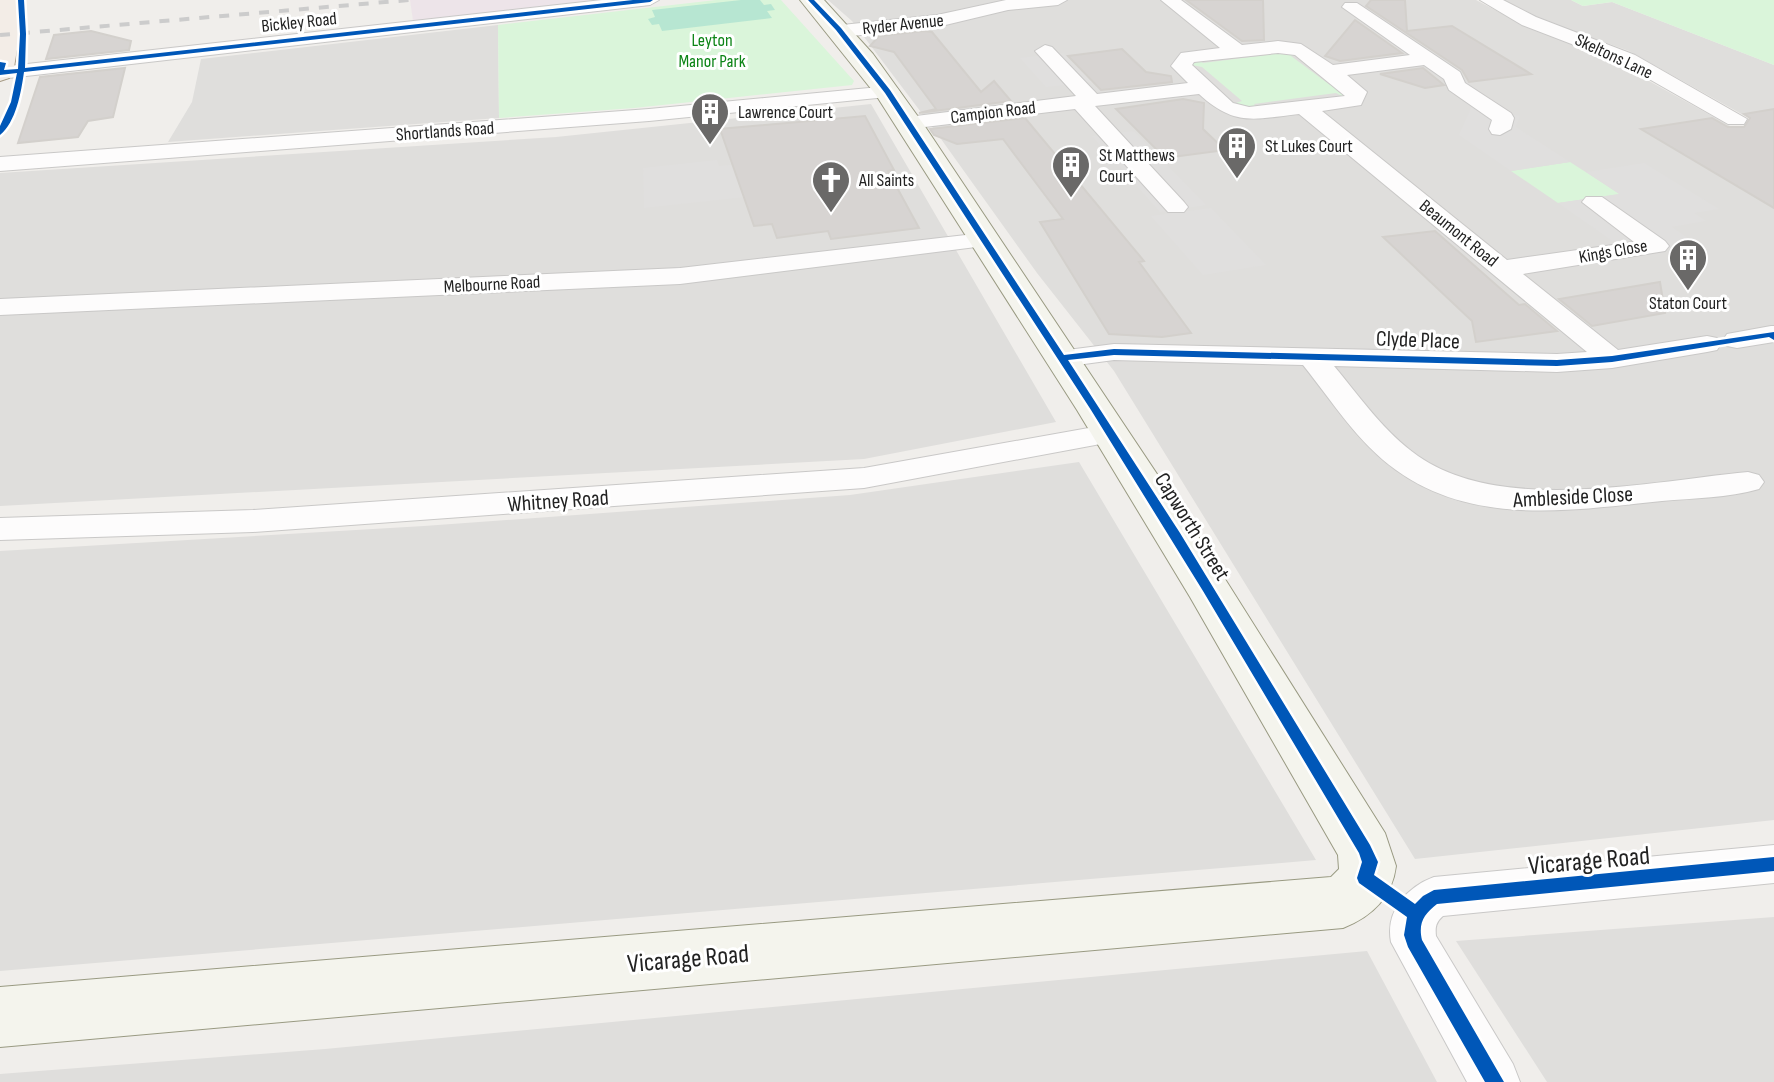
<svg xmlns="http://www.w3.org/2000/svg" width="1774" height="1082" font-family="'Sofia Sans Condensed',sans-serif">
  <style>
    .residential { fill: #dfdedc }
    .industrial { fill: #ede4e9 }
    .park { fill: #daf5da }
    .pitch { fill: #b7e6d2 }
    .parking { fill: #e0dfde }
    .building { fill: #d7d4d2; stroke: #d3d0cc; stroke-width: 2 }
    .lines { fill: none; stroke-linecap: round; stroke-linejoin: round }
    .street-casing { stroke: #c9c8c7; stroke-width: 2 }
    .secondary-casing { stroke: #999a82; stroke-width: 2 }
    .primary-casing { stroke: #a79c86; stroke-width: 2 }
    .street { fill: #fdfcfc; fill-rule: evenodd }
    .secondary { fill: #f4f4ed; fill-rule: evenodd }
    .primary { fill: #f3ede7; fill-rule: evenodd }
    .rail { stroke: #ccc; stroke-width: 4; stroke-dasharray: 10 10; stroke-linecap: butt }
    .cycleway-casing { stroke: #fff; stroke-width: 5 }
    .cycleway { fill: #0057b8; fill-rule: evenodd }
    .labels { text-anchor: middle; stroke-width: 6; stroke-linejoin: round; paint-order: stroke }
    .far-street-label { font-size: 18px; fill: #222; stroke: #fff }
    .far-park-label { font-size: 18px; fill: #0c8416; stroke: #fff }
    .far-poi-label { font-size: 18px; fill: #222; stroke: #fff; text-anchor: start }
    .street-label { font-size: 22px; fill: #222; stroke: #fff }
    .near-street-label { font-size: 26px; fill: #222; stroke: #fff }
  </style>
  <rect width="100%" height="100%" fill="#f0eeeb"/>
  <path class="residential" d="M828,0H1476L1516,21L1595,51L1739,131L1754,121L1629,51L1535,17L1503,0H1571L1583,6L1612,2L1774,65V820L1415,859L1114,371L1037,273L936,132L852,21Z
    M498,25L499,118L168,142L192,102L201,59Z
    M871,104L1056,422L864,459L0,506V173L556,137Z
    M1079,462L1316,860L0,971V551L424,526L850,495Z
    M1774,917V1082H1547L1456,941Z
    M1367,951L1437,1082H0V1074L325,1049Z"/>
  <path class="industrial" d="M410,0H594L413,21Z"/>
  <path class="park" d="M716,0H781L854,81L852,85L634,108L499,118L498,25Z
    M1571,0H1774V65L1612,2L1583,6Z
    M1281,53L1298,55L1291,56L1330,85L1339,84L1348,91L1344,97L1336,93L1254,104L1257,108L1240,106L1236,103L1242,101L1202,67L1192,65L1199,60L1203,63Z
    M1570,162L1620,194L1558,203L1511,171Z"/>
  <path class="pitch" d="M741,0H760L764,5L771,4L775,10L767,11L772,18L662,31L659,24L652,25L648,19L655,17L652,10Z"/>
  <path class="parking" d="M1063,53L1092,82L1046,87L1020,58Z
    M1472,106L1520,116L1516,127L1570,162L1511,171L1459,135Z
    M1134,131L1206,205L1160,212L1092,136Z
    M798,158L810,190L644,208L643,168L717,160L719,166Z
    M1644,163L1719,209L1694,213L1706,221L1672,227L1698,245L1634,256L1558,203L1619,194L1586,172Z
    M1211,208L1266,265L1203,275L1151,216Z"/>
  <path class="building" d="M1186,0H1263L1264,40L1242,41Z
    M1371,0H1405L1407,31L1452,26L1531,74L1469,82L1462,70L1366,6Z
    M1355,20L1402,53L1340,61L1325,56Z
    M91,31L131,41L129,50L46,59L54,35Z
    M924,31L932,32L981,92L994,81L1011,101L919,113L936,109L894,52L870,46L879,36Z
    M1122,49L1146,72L1171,76L1172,82L1101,90L1068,56Z
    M125,68L113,117L88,121L78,137L18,143L40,77Z
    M1423,68L1444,85L1425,88L1380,74Z
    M1183,99L1204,103L1203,129L1225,150L1165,158L1116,109Z
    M1774,109V208L1641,129L1712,118L1728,127H1744L1750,118L1744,114Z
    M865,116L894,170L888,171L919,228L831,239L828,231L777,238L772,224L754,226L720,129Z
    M1025,118L1144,261L1139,262L1191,333L1162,337L1109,334L1040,222L1063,219L1003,139L957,144L934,135L930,129Z
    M1435,231L1519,305L1525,304L1557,331L1476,342L1472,321L1383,237Z
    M1660,282L1665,313L1592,326L1559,299Z"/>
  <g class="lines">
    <g class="street-casing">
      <path id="street" d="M602,0H659L650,5L0,79V67Z
        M1006,0H1067L1058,5L1008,10L937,27L842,37L833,31L842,25L937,15Z
        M1161,0H1181L1242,45L1278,41L1301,44L1333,65L1410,55L1342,7L1345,3H1357L1460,72L1465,83L1511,113L1514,118L1511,129L1500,135L1492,134L1489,129L1492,120L1449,90L1444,79L1424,65L1347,75L1367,92L1361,105L1322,111L1507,260L1634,242L1582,202L1586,197H1602L1665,241L1669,246L1665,251L1523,274L1618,350L1707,336L1717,338L1721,344L1717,350L1707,352L1612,368L1557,372L1334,366C1360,397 1384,432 1418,456C1503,515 1650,481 1748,472L1759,475L1764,482L1759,489C1728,498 1694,498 1662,501C1573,510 1475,527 1396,470C1358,443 1332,401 1303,365L1114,360L1062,367L1052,364L1048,358L1052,352L1114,344L1557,354L1587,352L1299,114C1254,119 1235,127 1199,94L1095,106L1184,202L1188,207L1184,212H1168L1075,109L908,129L897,123L908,117L1076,96L1035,51L1045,45L1052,47L1097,94L1188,83L1171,66L1181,53L1220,48ZM1278,53L1295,55L1345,96L1249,107L1233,103L1192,65L1194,62Z
        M1480,0H1503L1536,17L1635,55L1747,119L1744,124H1728L1621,63L1522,25Z
        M890,86L897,88L900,92L897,96L649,121L0,171V157L649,109Z
        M983,233L992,235L995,240L992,245L680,284L0,315V299L680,268Z
        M1771,326H1774V342L1737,348L1727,346L1723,340L1727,334Z
        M1111,424L1122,426L1126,433L1122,440L864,488L253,532L0,540V518L253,510L864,468Z
        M1774,845V883L1443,916C1436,922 1435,927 1436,936L1513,1064L1520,1082H1467L1391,942C1385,911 1407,887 1434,877Z"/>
    </g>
    <g class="secondary-casing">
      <path id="secondary" d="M800,0H824L873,54L924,125L1191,525L1385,833L1396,866C1392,898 1371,917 1343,928L0,1047V987L1331,877L1339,869L1338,855L1190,597L1077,410L876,95Z"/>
    </g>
    <g class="primary-casing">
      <path id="primary" d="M0,0H18L21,26L13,73L9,78L0,81Z"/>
    </g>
    <use href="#street" class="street"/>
    <use href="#secondary" class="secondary"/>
    <use href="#primary" class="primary"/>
    <path class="rail" d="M0,35L409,0"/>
    <g class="cycleway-casing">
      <path id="cycleway" d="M18,0H24L26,34L25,68L633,0H653L650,2L24,72C21,93 16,122 0,135V126L11,102L17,73L0,75V62L6,63L4,70L18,69L20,34Z
        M808,0H814L841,28L890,90L1064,355L1114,349L1557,360L1612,356L1774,332V340L1769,337L1612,362L1557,366L1114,355L1068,360L1180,533L1370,845L1378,862L1374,875L1415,904L1423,896L1434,890L1774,857V871L1437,904C1424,914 1418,923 1422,940L1504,1082H1485L1408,947L1404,935L1407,917L1359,883L1357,878L1362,862L1359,853L1203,591L1091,410L885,93L836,30Z"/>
    </g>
    <use href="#cycleway" class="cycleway"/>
  </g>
  <defs>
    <g id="building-pin" transform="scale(2)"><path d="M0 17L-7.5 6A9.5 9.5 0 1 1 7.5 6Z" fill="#6a6968" stroke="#fff"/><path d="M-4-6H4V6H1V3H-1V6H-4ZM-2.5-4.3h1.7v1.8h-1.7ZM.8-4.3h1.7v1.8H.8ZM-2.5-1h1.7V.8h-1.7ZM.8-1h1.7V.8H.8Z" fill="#fff"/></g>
    <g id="church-pin" transform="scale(2)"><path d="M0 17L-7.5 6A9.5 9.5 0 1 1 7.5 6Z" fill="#6a6968" stroke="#fff"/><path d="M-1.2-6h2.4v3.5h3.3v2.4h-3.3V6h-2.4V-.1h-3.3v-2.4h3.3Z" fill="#fff"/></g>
  </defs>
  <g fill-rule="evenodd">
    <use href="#building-pin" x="710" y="112"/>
    <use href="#building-pin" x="1237" y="146"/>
    <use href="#building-pin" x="1071" y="165"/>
    <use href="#church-pin" x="831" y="180"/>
    <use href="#building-pin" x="1688" y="258"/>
  </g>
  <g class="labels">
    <g class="far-street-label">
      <text transform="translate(299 22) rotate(-6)" y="6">Bickley Road</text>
      <text transform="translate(903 24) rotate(-6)" y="6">Ryder Avenue</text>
      <text transform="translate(1614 56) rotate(25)" y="6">Skeltons Lane</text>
      <text transform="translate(993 112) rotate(-7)" y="6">Campion Road</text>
      <text transform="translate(445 131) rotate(-4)" y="6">Shortlands Road</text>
      <text transform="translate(1459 233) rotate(39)" y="6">Beaumont Road</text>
      <text transform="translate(1613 251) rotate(-10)" y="6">Kings Close</text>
      <text transform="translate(492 284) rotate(-3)" y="6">Melbourne Road</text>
    </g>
    <g class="far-park-label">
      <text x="712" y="46">Leyton<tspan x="712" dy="21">Manor Park</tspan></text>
    </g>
    <g class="far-poi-label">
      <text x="738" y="118">Lawrence Court</text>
      <text x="1265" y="152">St Lukes Court</text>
      <text x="1099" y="161">St Matthews<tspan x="1099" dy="21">Court</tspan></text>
      <text x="859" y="186">All Saints</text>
      <text x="1688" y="309" text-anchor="middle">Staton Court</text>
    </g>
    <g class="street-label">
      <text transform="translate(1418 339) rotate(2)" y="8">Clyde Place</text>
      <text transform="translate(1573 496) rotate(-3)" y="8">Ambleside Close</text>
      <text transform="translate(558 500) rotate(-4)" y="8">Whitney Road</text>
      <text transform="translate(1193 526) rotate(58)" y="8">Capworth Street</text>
    </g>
    <g class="near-street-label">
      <text transform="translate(1589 860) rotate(-5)" y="9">Vicarage Road</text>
      <text transform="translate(688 958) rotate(-5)" y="9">Vicarage Road</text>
    </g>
  </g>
</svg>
